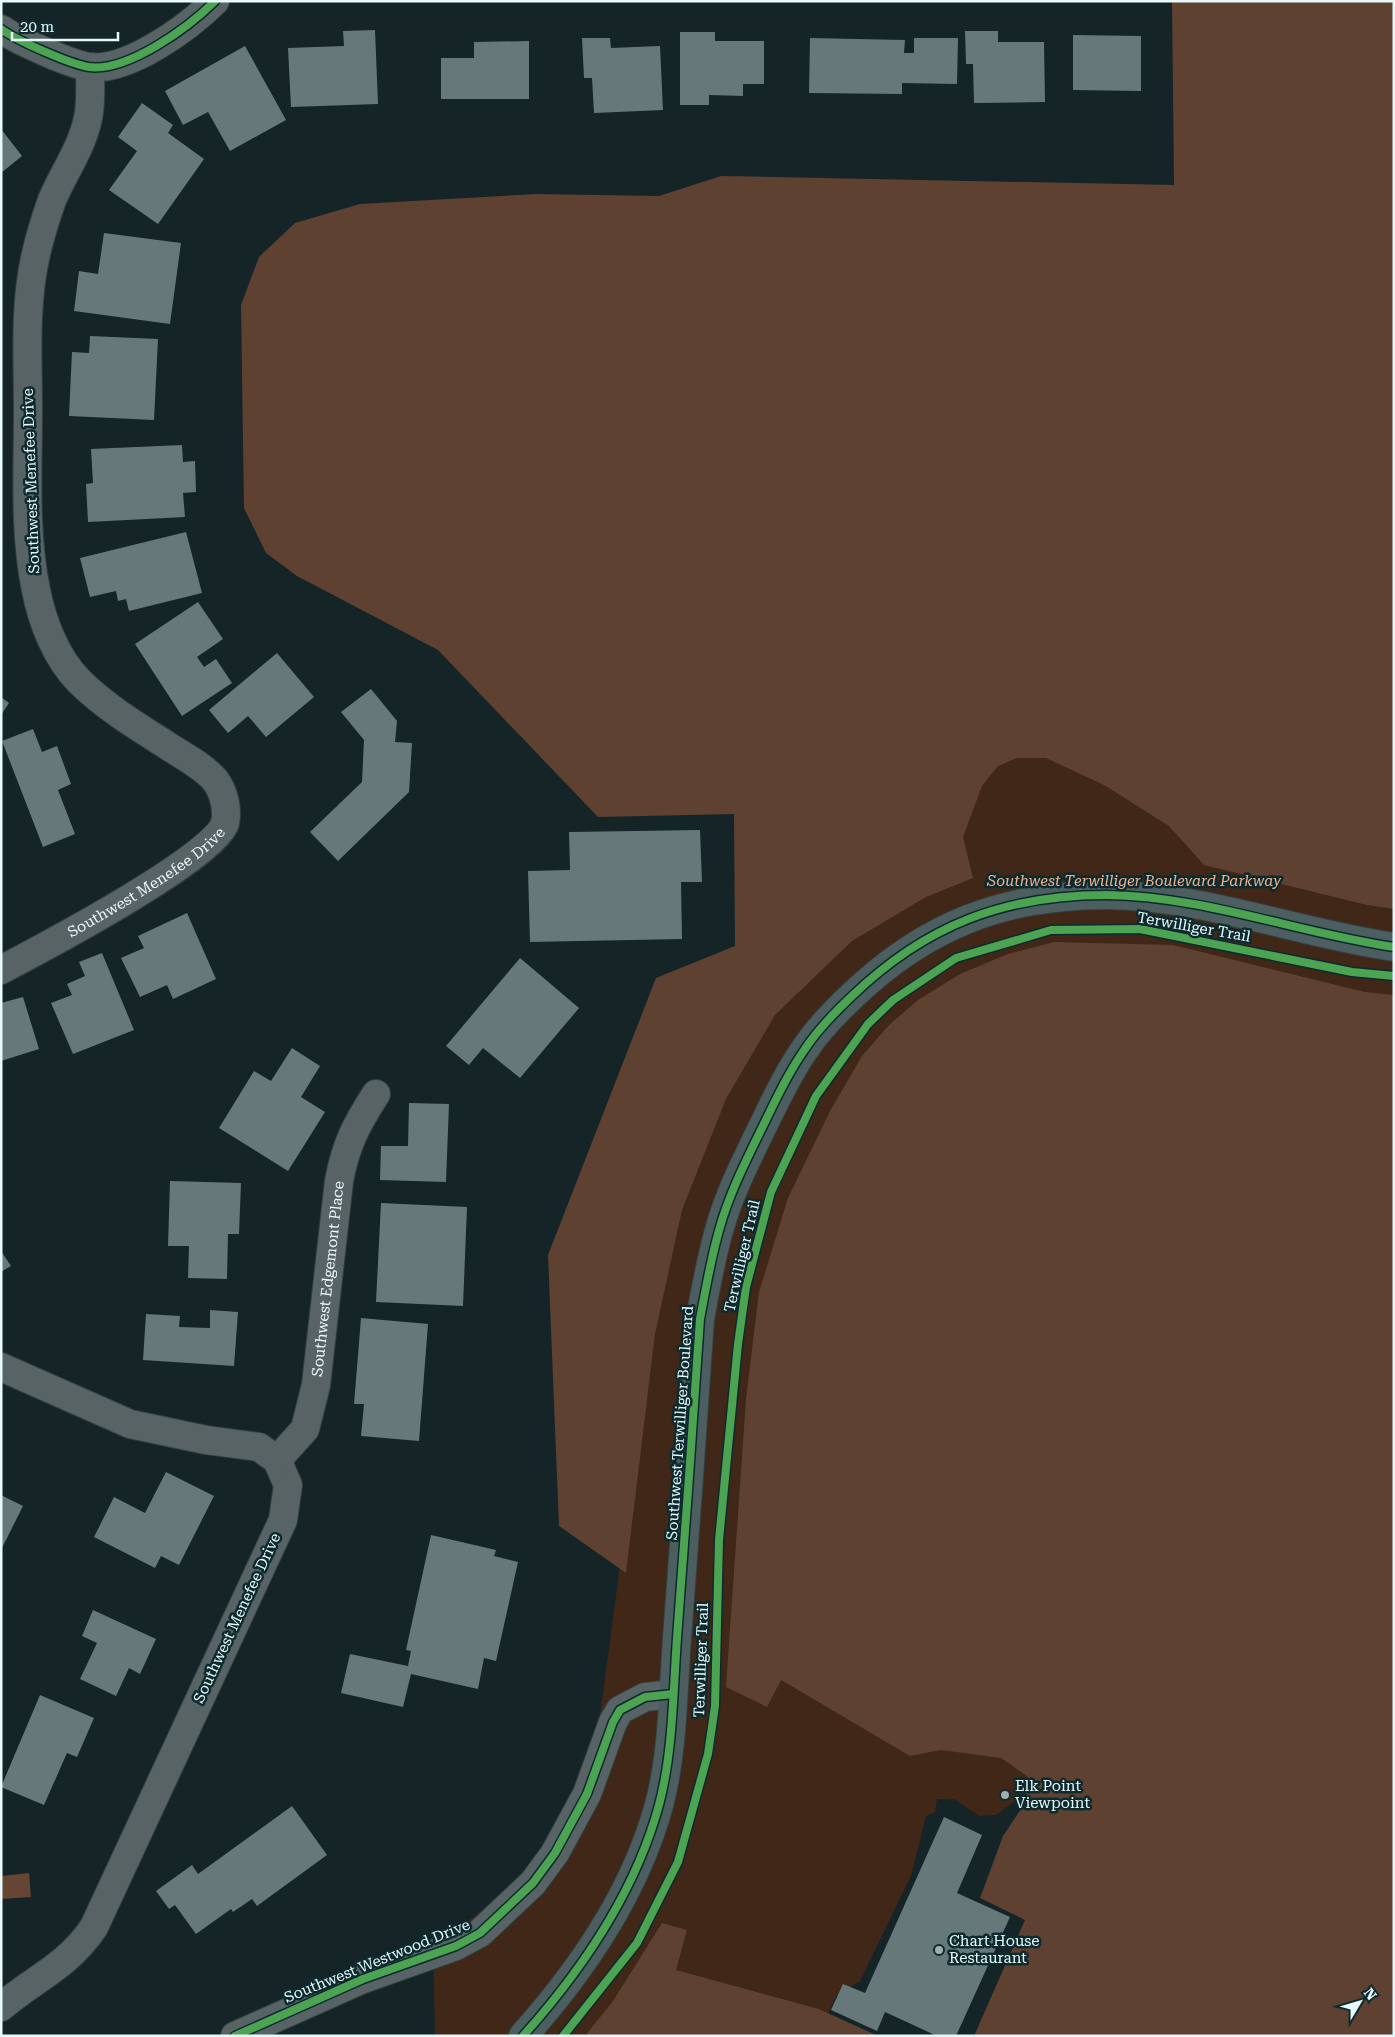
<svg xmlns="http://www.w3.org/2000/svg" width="1395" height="2037" viewBox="0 0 1395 2037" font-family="'Roboto Serif',serif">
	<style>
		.green { fill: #402717 }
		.forest { fill: #5e4130 }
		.water { fill: #654533 }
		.building { fill: #66787a }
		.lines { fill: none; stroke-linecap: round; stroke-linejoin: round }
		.minor-casing { stroke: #344042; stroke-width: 30 }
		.major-casing { stroke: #344042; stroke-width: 30 }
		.path { stroke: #586466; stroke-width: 3; stroke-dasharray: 2.5 2.5; stroke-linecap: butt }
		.minor { stroke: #576365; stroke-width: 28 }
		.major { stroke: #4c5e60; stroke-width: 28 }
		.cycleway-casing { stroke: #0d2b2f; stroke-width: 11 }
		.cycleway { stroke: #4ca352; stroke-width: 8 }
		.poi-dot { fill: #9eafb1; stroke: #0d2b2f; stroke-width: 2 }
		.labels { text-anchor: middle; stroke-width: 5; stroke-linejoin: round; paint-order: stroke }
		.street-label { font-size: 15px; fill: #e8f9fb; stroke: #0d2b2f }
		.park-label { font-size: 15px; font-style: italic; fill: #f2b28f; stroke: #0d2b2f }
		.poi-label { font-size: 15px; fill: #e8f9fb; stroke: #0d2b2f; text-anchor: start }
	</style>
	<rect width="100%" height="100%" fill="#152527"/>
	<!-- green -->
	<path class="green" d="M 1394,1 L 1394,1216 L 1012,1743 L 1034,1772 L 1024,1794 L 996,1815 L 979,1816 L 954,1799 L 937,1799 L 935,1812 L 926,1816 L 911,1876 L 860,1981 L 836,1996 L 826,2019 L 853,2036 L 435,2036 L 433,1941 L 472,1918 L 511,1887 L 547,1847 L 575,1806 L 598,1730 L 650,1343 L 670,1215 L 733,1058 Z"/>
	<!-- forest -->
	<path class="forest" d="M 1172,1 L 1394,1 L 1394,909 L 1367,905 L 1204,865 L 1169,826 L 1104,785 L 1046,758 L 1017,758 L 998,766 L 982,786 L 963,837 L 973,878 L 926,897 L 852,941 L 775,1015 L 726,1099 L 682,1210 L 655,1334 L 626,1573 L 559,1526 L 548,1255 L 656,978 L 735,946 L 734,814 L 598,817 L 438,650 L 297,576 L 266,553 L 244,508 L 241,305 L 259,257 L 295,223 L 360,204 L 536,194 L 659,196 L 721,176 L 1174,185 Z
		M 1054,942 L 1173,945 L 1365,992 L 1394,995 L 1394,2036 L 974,2036 L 1025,1920 L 980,1898 L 1003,1836 L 1025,1803 L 1027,1776 L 1001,1758 L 941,1750 L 910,1756 L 781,1680 L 767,1707 L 726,1687 L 746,1399 L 759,1292 L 788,1198 L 830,1111 L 862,1056 L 889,1025 L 918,1000 L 960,974 L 1008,954 Z
		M 662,1923 L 687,1930 L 676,1970 L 819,2009 L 878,2036 L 585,2036 L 613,2001 Z"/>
	<!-- water -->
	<path class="water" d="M 29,1873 L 31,1897 L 1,1899 L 1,1876 Z"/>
	<!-- building -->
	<path class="building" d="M 375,30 L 378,104 L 291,107 L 288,48 L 344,46 L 343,31 Z
		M 965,31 L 998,31 L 998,42 L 1044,42 L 1045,102 L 974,103 L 973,64 L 966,64 Z
		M 680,32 L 715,32 L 715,41 L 764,41 L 764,84 L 743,84 L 743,96 L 709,95 L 709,105 L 680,105 Z
		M 1073,35 L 1141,36 L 1141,91 L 1073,90 Z
		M 582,38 L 610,38 L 611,48 L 660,46 L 663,110 L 594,113 L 592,78 L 584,78 Z
		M 810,38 L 905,40 L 904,53 L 914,53 L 914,38 L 958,38 L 957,84 L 902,83 L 902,94 L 809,93 Z
		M 529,41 L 529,99 L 441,99 L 441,58 L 474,58 L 474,42 Z
		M 245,46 L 286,120 L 230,151 L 208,112 L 183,125 L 165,91 Z
		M 142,103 L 173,125 L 168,133 L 204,159 L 158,224 L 109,190 L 137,151 L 118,137 Z
		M 1,129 L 22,156 L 1,173 Z
		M 104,233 L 181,243 L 170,324 L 74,311 L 79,271 L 98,274 Z
		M 90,336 L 158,339 L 154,420 L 69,416 L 72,352 L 89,353 Z
		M 182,445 L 183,462 L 195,461 L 196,492 L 183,493 L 185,517 L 88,522 L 86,484 L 93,483 L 91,449 Z
		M 186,532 L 202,593 L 129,611 L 126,599 L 118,601 L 116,591 L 90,597 L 80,558 Z
		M 198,602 L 223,639 L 197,657 L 204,667 L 216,659 L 232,683 L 182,716 L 135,644 Z
		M 277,653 L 314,697 L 266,737 L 248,716 L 228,733 L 209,710 Z
		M 371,689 L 397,721 L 395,742 L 412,743 L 409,792 L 338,861 L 310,832 L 362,782 L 364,740 L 341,712 Z
		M 1,697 L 9,703 L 1,715 Z
		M 33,729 L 42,752 L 57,746 L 71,784 L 58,790 L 75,834 L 43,847 L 2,741 Z
		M 700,830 L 702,882 L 681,882 L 682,939 L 530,942 L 528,871 L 570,870 L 569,832 Z
		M 187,913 L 216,979 L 173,999 L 167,985 L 140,997 L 121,958 L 144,948 L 138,936 Z
		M 102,953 L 134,1030 L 73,1054 L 51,1003 L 72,995 L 67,984 L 85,976 L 79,962 Z
		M 520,958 L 579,1008 L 520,1078 L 483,1048 L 469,1065 L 446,1046 Z
		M 23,997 L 39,1049 L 1,1061 L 1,1003 Z
		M 292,1048 L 320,1066 L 301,1097 L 325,1112 L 288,1171 L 219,1128 L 254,1071 L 271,1081 Z
		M 409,1103 L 449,1104 L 446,1182 L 380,1180 L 381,1146 L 408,1146 Z
		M 170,1181 L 241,1183 L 239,1234 L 228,1234 L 227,1279 L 188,1278 L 189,1246 L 168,1246 Z
		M 381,1203 L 467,1207 L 463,1306 L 376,1302 Z
		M 1,1251 L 11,1266 L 1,1272 Z
		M 210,1310 L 238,1312 L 234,1366 L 143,1360 L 146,1314 L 180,1316 L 179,1327 L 210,1328 Z
		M 361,1318 L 428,1324 L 419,1441 L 361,1436 L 364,1404 L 354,1404 Z
		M 166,1472 L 214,1496 L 179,1565 L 161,1556 L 155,1568 L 94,1537 L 114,1497 L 145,1513 Z
		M 1,1495 L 23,1506 L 1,1550 Z
		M 431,1535 L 496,1550 L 494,1556 L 518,1562 L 496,1661 L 484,1658 L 478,1689 L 411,1674 L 403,1707 L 341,1693 L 350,1654 L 408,1666 L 411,1651 L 406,1650 Z
		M 93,1610 L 156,1639 L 140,1674 L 129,1668 L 116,1696 L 80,1679 L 97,1643 L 82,1636 Z
		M 40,1695 L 94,1718 L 77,1757 L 67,1753 L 44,1805 L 1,1787 Z
		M 292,1806 L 327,1855 L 257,1906 L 252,1899 L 233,1912 L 231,1909 L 196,1934 L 175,1905 L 169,1909 L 156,1891 L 192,1865 L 198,1874 Z
		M 944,1817 L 982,1835 L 957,1893 L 1010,1917 L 956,2036 L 937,2036 L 885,2012 L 877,2031 L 831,2010 L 843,1984 L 865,1993 Z"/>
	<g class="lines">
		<!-- minor casing -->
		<g class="minor-casing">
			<g id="minor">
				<path d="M 1,29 C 18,41 70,64 89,67 C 128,72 189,27 215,1"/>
				<path id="s1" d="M 1,970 C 39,950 216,857 225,823 C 228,809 224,792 215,780 C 202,765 181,755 165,744 C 135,725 104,706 79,681 C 56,658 42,621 36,590 C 24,533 28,469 28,411 C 28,358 24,305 36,254 C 40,236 46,217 52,200 C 64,172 85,143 89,112 C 91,97 90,82 90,67"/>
				<path d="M 1,1367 L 130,1424 L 206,1440 L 259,1447 L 277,1460 L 288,1485 L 283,1520 L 94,1927 C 67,1967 35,1978 1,2007"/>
				<path id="s2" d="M 277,1460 L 305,1429 L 316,1385 L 339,1181 C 346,1144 356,1125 376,1094"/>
				<path d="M 235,2036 L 363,1979 L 456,1946 L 480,1933 L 533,1883 L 555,1853 L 587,1794 L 613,1722 L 620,1710 L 645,1697 L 673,1694"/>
			</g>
		</g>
		<!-- major casing -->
		<g class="major-casing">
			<path id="major" d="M 523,2036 C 583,1969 635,1893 659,1805 C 673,1753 673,1692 677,1638 C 685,1532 693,1425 700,1319 C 706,1288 711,1257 720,1227 C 729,1195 744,1165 758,1136 C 773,1106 786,1076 805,1049 C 818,1029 835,1012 852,996 C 926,925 1004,895 1107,895 C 1204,896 1298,933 1394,947"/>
		</g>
		<!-- path -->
		<path class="path" d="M 821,1089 L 855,1041
			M 722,1510 L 738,1344 L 746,1287 L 771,1192 L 802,1125
			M 698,1791 L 708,1754 L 715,1706 L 719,1551
			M 657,1905 L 678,1862 L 682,1847"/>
		<!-- minor -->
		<use href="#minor" class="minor"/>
		<!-- major -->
		<use href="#major" class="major"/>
		<!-- cycleway casing -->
		<g class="cycleway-casing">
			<path id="cycleway" d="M 1,29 C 18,41 70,64 89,67 C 128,72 189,27 215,1
				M 235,2036 L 363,1979 L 456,1946 L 480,1933 L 533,1883 L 555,1853 L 587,1794 L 613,1722 L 620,1710 L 645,1697 L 673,1694
				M 523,2036 C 583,1969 635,1893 659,1805 C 673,1753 673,1692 677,1638 C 685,1532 693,1425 700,1319 C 706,1288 711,1257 720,1227 C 729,1195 744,1165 758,1136 C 773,1106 786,1076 805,1049 C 818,1029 835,1012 852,996 C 926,925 1004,895 1107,895 C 1204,896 1298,933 1394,947
				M 563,2036 L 637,1943 L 678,1862 L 708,1754 L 715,1706 L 719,1540 L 738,1344 L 746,1287 L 771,1192 L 816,1096 L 868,1024 L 893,1000 L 956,958 L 1051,930 L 1140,929 L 1352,972 L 1394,976"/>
		</g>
		<!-- cycleway -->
		<use href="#cycleway" class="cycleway"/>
	</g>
	<!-- markers -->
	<g class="poi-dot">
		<circle cx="1005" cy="1795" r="5"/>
		<circle cx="939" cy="1950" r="5"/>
	</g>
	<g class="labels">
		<!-- street labels -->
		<g class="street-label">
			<text transform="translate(31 481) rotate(-92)" y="5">Southwest Menefee Drive</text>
			<text dy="5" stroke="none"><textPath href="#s1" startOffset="170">Southwest Menefee Drive</textPath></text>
			<text transform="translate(1194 927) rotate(10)" y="5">Terwilliger Trail</text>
			<text transform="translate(742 1256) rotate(-77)" y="5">Terwilliger Trail</text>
			<text dy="5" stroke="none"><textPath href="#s2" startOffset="194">Southwest Edgemont Place</textPath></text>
			<text transform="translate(680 1423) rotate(-86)" y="5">Southwest Terwilliger Boulevard</text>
			<text transform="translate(237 1618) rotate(-65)" y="5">Southwest Menefee Drive</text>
			<text transform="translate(701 1660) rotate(-88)" y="5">Terwilliger Trail</text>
			<text transform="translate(377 1961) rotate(-22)" y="5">Southwest Westwood Drive</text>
		</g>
		<!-- park labels -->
		<g class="park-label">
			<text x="1134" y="886">Southwest Terwilliger Boulevard Parkway</text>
		</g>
		<!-- poi labels -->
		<g class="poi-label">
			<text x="1015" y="1791">Elk Point<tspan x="1015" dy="17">Viewpoint</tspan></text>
			<text x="949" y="1946">Chart House<tspan x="949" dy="17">Restaurant</tspan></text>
		</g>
	</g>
	<!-- border -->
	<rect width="1395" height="2037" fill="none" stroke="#e8f9fb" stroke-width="5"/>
	<!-- north arrow -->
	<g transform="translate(1360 2002) rotate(52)" stroke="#0d2b2f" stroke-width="4" paint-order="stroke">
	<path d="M0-4L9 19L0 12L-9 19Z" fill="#e8f9fb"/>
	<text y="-8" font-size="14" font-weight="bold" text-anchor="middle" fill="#e8f9fb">N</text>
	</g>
	<!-- scale -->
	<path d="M12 32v8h106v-8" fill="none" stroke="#e8f9fb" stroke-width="2.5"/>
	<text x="20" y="32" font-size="15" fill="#e8f9fb" stroke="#0d2b2f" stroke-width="4" paint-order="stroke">20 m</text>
</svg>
